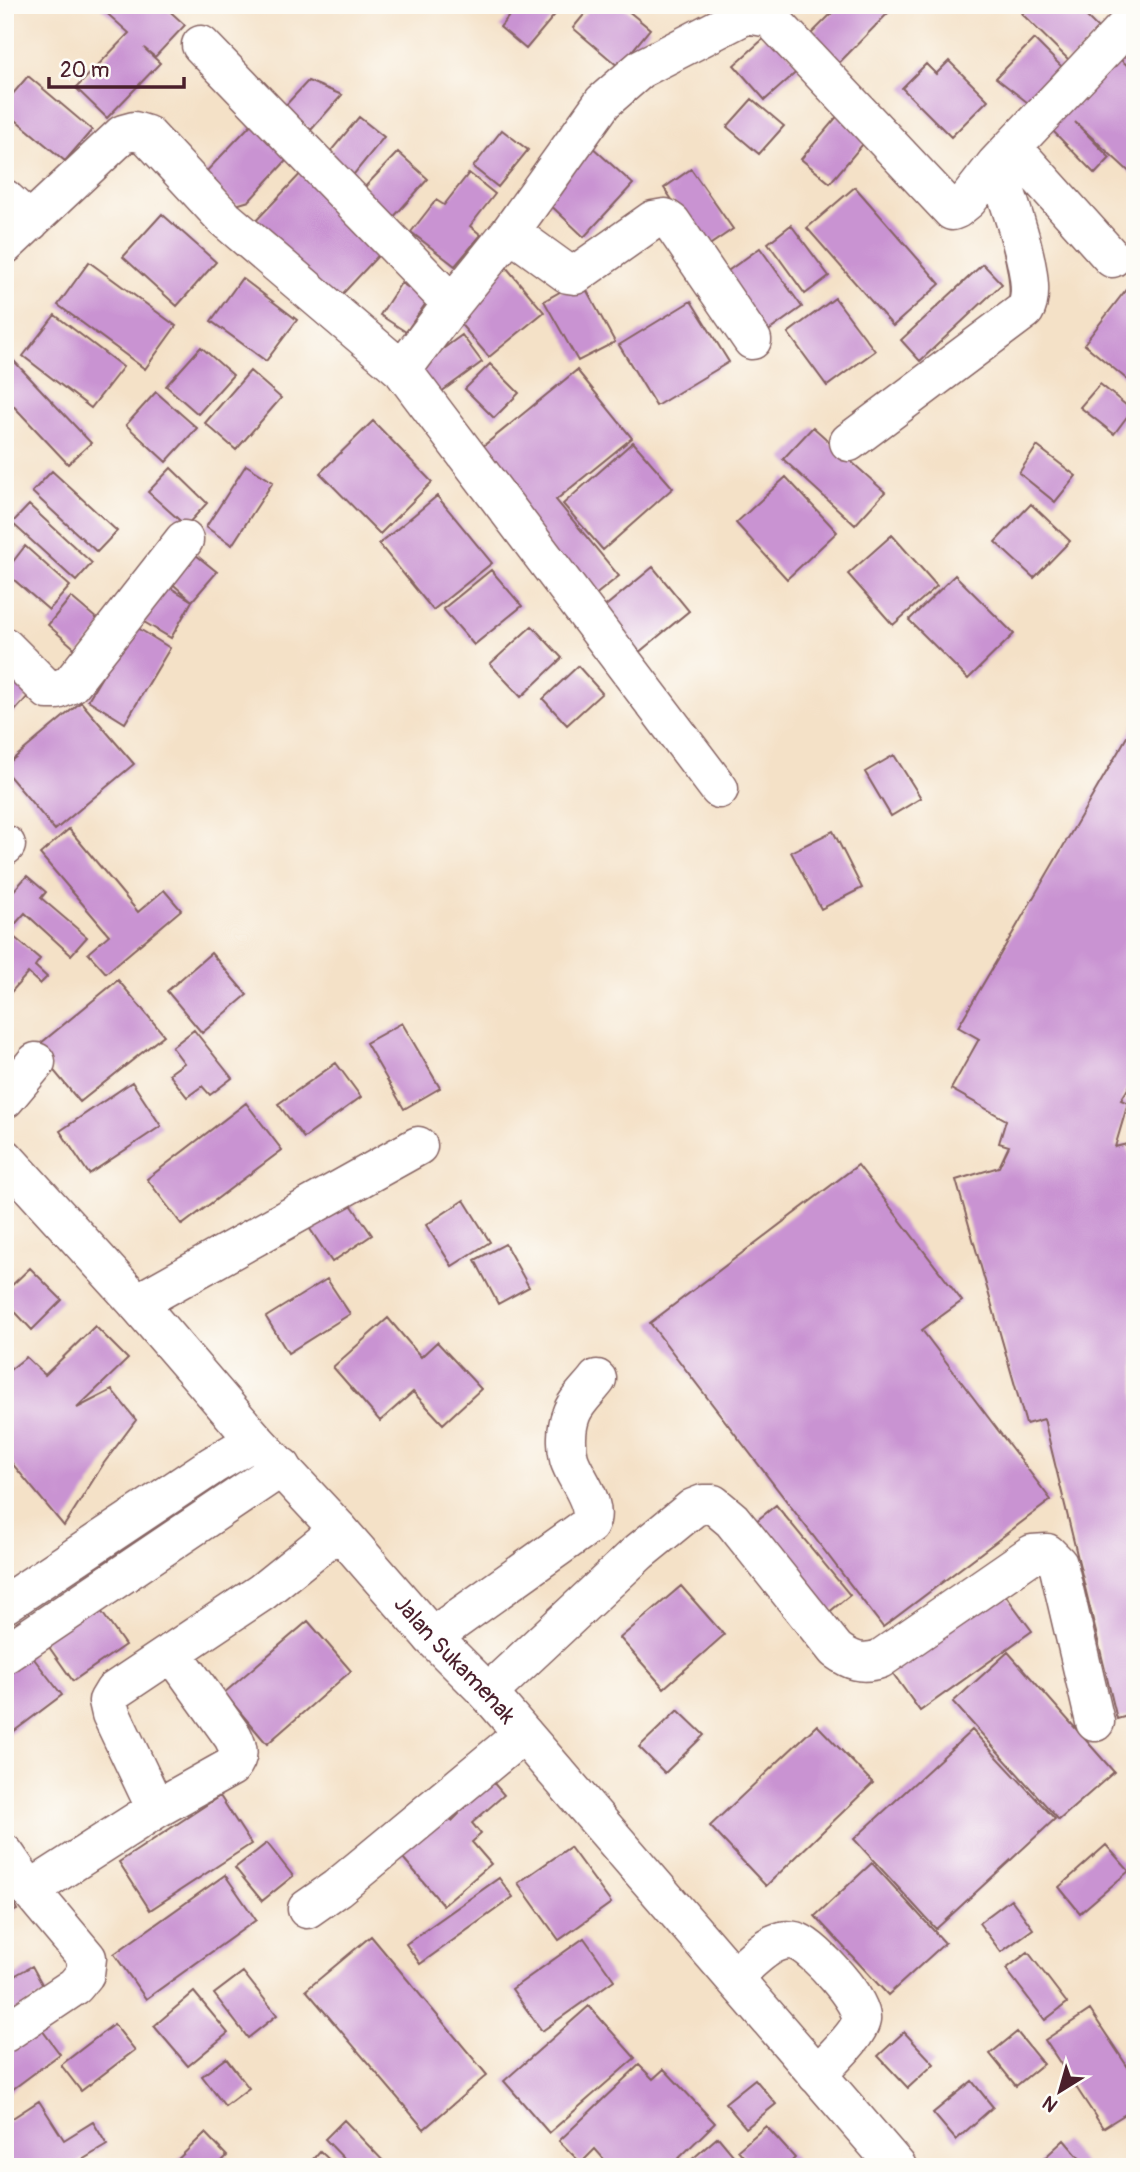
<svg xmlns="http://www.w3.org/2000/svg" width="1140" height="2172" viewBox="0 0 1140 2172" font-family="Pangolin,sans-serif">
	<style>
		.building { fill: #c993d2 }
		.lines { fill: none; stroke-linecap: round; stroke-linejoin: round }
		.minor-casing { stroke: #866362; stroke-width: 41 }
		.major-casing { stroke: #866362; stroke-width: 41 }
		.minor { stroke: #fff; stroke-width: 38 }
		.major { stroke: #fff; stroke-width: 38 }
		.labels { text-anchor: middle; stroke-width: 5; stroke-linejoin: round; paint-order: stroke }
		.street-label { font-size: 23px; fill: #4a1f2b; stroke: #fdfcf7 }
	</style>
	<rect width="100%" height="100%" fill="#fdfcf7"/>
	<filter id="ink" filterUnits="userSpaceOnUse"><feTurbulence type="fractalNoise" baseFrequency=".0143" numOctaves="2"/><feDisplacementMap in="SourceGraphic" scale="14" xChannelSelector="R" yChannelSelector="G"/><feConvolveMatrix kernelMatrix="1 2 1 2 8 2 1 2 1" color-interpolation-filters="sRGB"/></filter>
	<filter id="wash" filterUnits="userSpaceOnUse"><feTurbulence type="fractalNoise" baseFrequency=".00686" numOctaves="4" result="noise"/><feDisplacementMap in="SourceGraphic" scale="28" xChannelSelector="R" yChannelSelector="G"/><feGaussianBlur stdDeviation="1.57" result="paint"/><feColorMatrix in="noise" values="0 0 0 0 0 0 0 0 0 0 0 0 0 0 0 0 0 1.4 0 .05"/><feComposite in="paint" operator="in"/></filter>
	<g filter="url(#wash)">
		<rect width="100%" height="100%" fill="#f4e1c7"/>
		<g id="blocks">
			<!-- building -->
			<path class="building" d="M 104,5 L 163,5 L 185,25 L 155,57 L 144,48 L 160,63 L 107,118 L 76,88 L 129,33 L 101,8 Z
				M 518,5 L 563,5 L 526,49 L 500,27 Z
				M 592,5 L 621,5 L 650,29 L 619,67 L 573,28 Z
				M 840,5 L 884,5 L 890,11 L 835,67 L 806,39 Z
				M 1030,5 L 1075,5 L 1100,30 L 1070,61 L 1022,14 Z
				M 770,33 L 801,68 L 765,100 L 734,65 Z
				M 1034,39 L 1065,70 L 1032,106 L 996,78 Z
				M 1114,54 L 1135,72 L 1135,177 L 1075,122 L 1110,158 L 1095,174 L 1048,126 Z
				M 949,61 L 988,100 L 951,137 L 902,88 L 926,64 L 936,74 Z
				M 28,76 L 92,130 L 65,161 L 5,111 L 5,103 Z
				M 308,81 L 342,95 L 311,130 L 284,107 Z
				M 752,99 L 784,126 L 759,154 L 727,127 Z
				M 845,107 L 874,131 L 830,183 L 801,159 Z
				M 259,116 L 295,151 L 249,201 L 236,205 L 203,175 Z
				M 359,117 L 384,137 L 350,179 L 325,158 Z
				M 502,130 L 528,150 L 498,187 L 473,167 Z
				M 590,145 L 633,184 L 584,237 L 542,197 Z
				M 398,152 L 428,179 L 391,220 L 361,191 Z
				M 307,167 L 389,244 L 334,303 L 251,226 Z
				M 691,169 L 733,229 L 705,248 L 664,188 Z
				M 469,173 L 495,194 L 470,226 L 481,235 L 455,266 L 411,232 L 436,200 L 444,205 Z
				M 855,187 L 940,284 L 893,326 L 807,228 Z
				M 162,214 L 216,262 L 177,306 L 123,257 Z
				M 791,225 L 829,276 L 805,294 L 768,243 Z
				M 760,248 L 802,307 L 760,337 L 718,278 Z
				M 89,262 L 176,326 L 145,369 L 58,305 Z
				M 983,264 L 1002,284 L 920,361 L 901,340 Z
				M 506,267 L 544,312 L 489,357 L 451,313 Z
				M 242,278 L 297,320 L 266,361 L 211,321 Z
				M 1135,278 L 1135,386 L 1084,344 Z
				M 581,280 L 615,342 L 578,361 L 544,301 Z
				M 401,283 L 428,300 L 406,332 L 380,315 Z
				M 835,298 L 875,351 L 827,386 L 788,333 Z
				M 691,301 L 729,362 L 656,406 L 619,345 Z
				M 55,315 L 123,367 L 91,408 L 23,356 Z
				M 462,335 L 482,362 L 434,397 L 414,370 Z
				M 201,347 L 233,375 L 198,414 L 166,386 Z
				M 13,360 L 91,443 L 68,464 L 5,397 L 5,368 Z
				M 490,364 L 519,393 L 494,418 L 465,389 Z
				M 577,370 L 632,438 L 556,500 L 619,576 L 589,600 L 471,456 Z
				M 250,371 L 281,398 L 236,450 L 205,423 Z
				M 1100,384 L 1132,410 L 1114,434 L 1080,407 Z
				M 156,392 L 197,428 L 166,462 L 126,425 Z
				M 373,421 L 432,482 L 380,534 L 320,473 Z
				M 813,427 L 885,492 L 855,525 L 783,459 Z
				M 633,442 L 673,488 L 603,550 L 563,504 Z
				M 1037,446 L 1076,476 L 1055,502 L 1019,473 Z
				M 246,465 L 273,482 L 232,545 L 206,527 Z
				M 171,468 L 207,503 L 186,526 L 148,492 Z
				M 52,471 L 117,531 L 97,552 L 32,492 Z
				M 786,477 L 837,532 L 787,579 L 736,523 Z
				M 437,496 L 492,563 L 433,610 L 379,544 Z
				M 1031,504 L 1070,541 L 1034,578 L 995,542 Z
				M 29,505 L 92,563 L 76,581 L 12,523 Z
				M 892,535 L 937,586 L 893,625 L 848,574 Z
				M 25,546 L 70,586 L 49,610 L 5,572 Z
				M 191,551 L 217,572 L 192,601 L 167,579 Z
				M 653,567 L 689,611 L 638,653 L 602,609 Z
				M 491,570 L 522,606 L 474,645 L 443,609 Z
				M 955,575 L 1014,634 L 968,679 L 909,620 Z
				M 166,585 L 192,601 L 171,638 L 144,622 Z
				M 71,597 L 104,625 L 80,653 L 48,625 Z
				M 133,625 L 170,648 L 125,723 L 88,700 Z
				M 532,626 L 562,658 L 521,697 L 490,664 Z
				M 578,666 L 602,693 L 567,725 L 543,699 Z
				M 7,675 L 30,694 L 5,722 L 5,678 Z
				M 81,702 L 134,764 L 55,830 L 5,771 L 5,766 Z
				M 1135,723 L 1135,1077 L 1121,1100 L 1128,1103 L 1115,1147 L 1127,1144 L 1135,1176 L 1135,1714 L 1117,1719 L 1044,1419 L 1026,1424 L 956,1180 L 999,1167 L 1009,1146 L 999,1143 L 1006,1120 L 951,1089 L 979,1039 L 958,1027 Z
				M 894,755 L 921,798 L 891,816 L 865,772 Z
				M 69,829 L 138,912 L 164,890 L 181,910 L 106,973 L 88,953 L 109,935 L 40,854 Z
				M 833,831 L 862,888 L 821,909 L 791,852 Z
				M 27,876 L 46,892 L 41,898 L 87,937 L 71,955 L 25,913 L 8,932 L 40,959 L 35,966 L 47,977 L 40,984 L 28,973 L 5,999 L 7,946 L 5,900 Z
				M 211,953 L 247,995 L 202,1033 L 167,991 Z
				M 118,980 L 164,1035 L 80,1102 L 35,1048 Z
				M 402,1023 L 440,1088 L 404,1109 L 366,1043 Z
				M 194,1030 L 232,1078 L 210,1095 L 202,1086 L 187,1097 L 169,1074 L 184,1063 L 172,1047 Z
				M 336,1063 L 361,1097 L 304,1138 L 278,1104 Z
				M 132,1082 L 161,1126 L 89,1174 L 60,1131 Z
				M 246,1103 L 282,1150 L 182,1225 L 147,1179 Z
				M 858,1165 L 962,1301 L 922,1330 L 1051,1500 L 883,1627 L 650,1323 Z
				M 343,1193 L 372,1235 L 332,1262 L 304,1220 Z
				M 464,1200 L 490,1242 L 452,1266 L 426,1225 Z
				M 505,1244 L 529,1287 L 498,1304 L 475,1260 Z
				M 30,1268 L 62,1300 L 32,1330 L 5,1301 L 5,1292 Z
				M 327,1279 L 350,1314 L 288,1353 L 266,1317 Z
				M 388,1318 L 421,1357 L 437,1342 L 481,1389 L 443,1424 L 413,1392 L 380,1421 L 333,1367 Z
				M 95,1326 L 128,1359 L 77,1408 L 112,1390 L 136,1420 L 104,1463 L 64,1526 L 5,1455 L 5,1374 L 26,1357 L 45,1375 Z
				M 776,1505 L 850,1595 L 817,1622 L 744,1531 Z
				M 995,1581 L 1032,1631 L 920,1711 L 884,1661 Z
				M 681,1586 L 724,1635 L 664,1688 L 620,1638 Z
				M 94,1601 L 125,1645 L 73,1681 L 42,1637 Z
				M 308,1621 L 351,1671 L 267,1744 L 224,1693 Z
				M 24,1646 L 62,1695 L 5,1738 L 5,1660 Z
				M 1008,1652 L 1114,1772 L 1059,1820 L 953,1702 Z
				M 678,1710 L 704,1735 L 665,1773 L 639,1747 Z
				M 817,1725 L 873,1783 L 766,1886 L 710,1826 Z
				M 972,1730 L 1055,1819 L 936,1929 L 854,1839 Z
				M 486,1774 L 504,1795 L 472,1823 L 481,1834 L 472,1842 L 491,1864 L 443,1905 L 398,1852 L 445,1811 L 452,1821 L 459,1814 L 451,1805 Z
				M 220,1796 L 251,1844 L 150,1910 L 119,1862 Z
				M 267,1843 L 293,1876 L 262,1901 L 235,1868 Z
				M 1106,1845 L 1129,1871 L 1080,1913 L 1059,1887 Z
				M 570,1847 L 611,1903 L 559,1940 L 518,1883 Z
				M 872,1863 L 945,1943 L 888,1995 L 815,1916 Z
				M 225,1875 L 256,1920 L 146,1999 L 114,1954 Z
				M 499,1878 L 513,1897 L 420,1964 L 406,1944 Z
				M 5,1886 L 17,1910 L 5,1915 Z
				M 1011,1899 L 1033,1929 L 1001,1952 L 979,1923 Z
				M 371,1936 L 487,2075 L 424,2129 L 306,1990 Z
				M 584,1938 L 614,1980 L 542,2031 L 512,1989 Z
				M 1028,1952 L 1067,2003 L 1045,2020 L 1006,1969 Z
				M 32,1966 L 47,1993 L 5,2017 L 5,1981 Z
				M 243,1972 L 277,2015 L 248,2038 L 214,1994 Z
				M 194,1992 L 228,2033 L 188,2066 L 154,2026 Z
				M 589,2006 L 635,2058 L 549,2133 L 504,2081 Z
				M 1090,2010 L 1135,2078 L 1135,2108 L 1103,2128 L 1045,2040 Z
				M 36,2022 L 60,2054 L 5,2095 L 5,2045 Z
				M 114,2024 L 135,2050 L 81,2091 L 61,2065 Z
				M 904,2032 L 934,2064 L 908,2088 L 878,2056 Z
				M 1017,2032 L 1043,2064 L 1016,2086 L 990,2054 Z
				M 226,2058 L 249,2088 L 225,2106 L 202,2076 Z
				M 639,2065 L 653,2079 L 664,2069 L 715,2123 L 670,2167 L 611,2167 L 595,2149 L 581,2163 L 559,2141 Z
				M 755,2079 L 776,2104 L 746,2128 L 725,2103 Z
				M 972,2081 L 993,2107 L 956,2140 L 933,2113 Z
				M 39,2101 L 64,2140 L 93,2122 L 107,2145 L 70,2167 L 8,2167 L 5,2162 L 5,2123 Z
				M 344,2120 L 389,2167 L 352,2167 L 325,2139 Z
				M 766,2126 L 795,2158 L 786,2167 L 752,2167 L 738,2150 Z
				M 205,2133 L 227,2156 L 216,2167 L 170,2167 Z
				M 718,2137 L 743,2167 L 683,2167 Z
				M 1064,2140 L 1087,2167 L 1044,2167 L 1040,2162 Z
				M 320,2151 L 337,2167 L 306,2167 Z"/>
		</g>
	</g>
	<g filter="url(#ink)">
		<use href="#blocks" fill-opacity="0" stroke="#866362" stroke-width="2"/>
		<g class="lines">
			<!-- minor casing -->
			<g class="minor-casing">
				<path id="minor" d="M 201,45 L 452,304
					M 1013,148 L 1112,258
					M 5,199 L 30,222
					M 510,232 L 568,274 L 575,275 L 653,220 L 665,218 L 672,223 L 752,340
					M 5,245 L 123,134 L 134,131 L 147,135 L 225,219 L 402,370 L 452,304 L 510,232 L 603,102 L 642,68 L 747,14 L 770,18 L 952,211 L 957,209 L 968,200 L 996,164 L 1135,17
					M 402,370 L 719,789
					M 849,442 L 1025,310 C 1041,285 1006,193 996,164
					M 5,647 L 48,690 L 57,690 L 71,684 L 184,540
					M 5,846 L 6,845
					M 5,1099 L 36,1062
					M 137,1303 L 418,1146
					M 5,1604 L 213,1465 L 255,1440
					M 432,1637 L 589,1525 C 600,1505 575,1479 569,1459 C 566,1446 566,1428 571,1415 C 575,1402 589,1390 597,1379
					M 5,1654 L 282,1467
					M 488,1693 L 639,1552 L 693,1508 L 703,1504 L 713,1504 L 732,1520 L 836,1650 C 851,1661 862,1665 880,1659 L 1032,1554 L 1047,1553 L 1058,1564 L 1095,1722
					M 156,1809 L 231,1767 C 240,1756 239,1749 233,1737 L 172,1652
					M 5,1854 L 30,1890 L 87,1958 L 85,1974 L 75,1986 L 5,2033
					M 30,1890 L 156,1809 L 111,1714 L 108,1701 L 114,1691 L 262,1592 L 339,1530
					M 307,1909 L 337,1888 L 523,1734
					M 734,1976 C 748,1965 764,1945 782,1941 C 786,1940 794,1940 798,1942 C 815,1949 864,2002 861,2020 C 858,2036 828,2062 817,2075"/>
			</g>
			<!-- major casing -->
			<g class="major-casing">
				<g id="major">
					<path id="s1" d="M 5,1158 L 137,1303 L 255,1440 L 339,1530 L 432,1637 L 488,1693 L 897,2167"/>
				</g>
			</g>
			<!-- minor -->
			<use href="#minor" class="minor"/>
			<!-- major -->
			<use href="#major" class="major"/>
		</g>
	</g>
	<g class="labels">
		<!-- street labels -->
		<g class="street-label">
			<text dy="8" stroke="none"><textPath href="#s1" startOffset="674">Jalan Sukamenak</textPath></text>
		</g>
	</g>
	<!-- margin -->
	<rect width="1140" height="2172" fill="none" stroke="#fdfcf7" stroke-width="28"/>
	<!-- north arrow -->
	<g transform="translate(1060 2091) rotate(217)" stroke="#fdfcf7" stroke-width="5" paint-order="stroke">
	<path d="M0-5L12 26L0 18L-12 26Z" fill="#4a1f2b"/>
	<text y="-10" font-size="19" font-weight="bold" text-anchor="middle" fill="#4a1f2b">N</text>
	</g>
	<!-- scale -->
	<path d="M49 77v10h135v-10" fill="none" stroke="#4a1f2b" stroke-width="3.5"/>
	<text x="60" y="77" font-size="21" fill="#4a1f2b" stroke="#fdfcf7" stroke-width="5" paint-order="stroke">20 m</text>
</svg>
